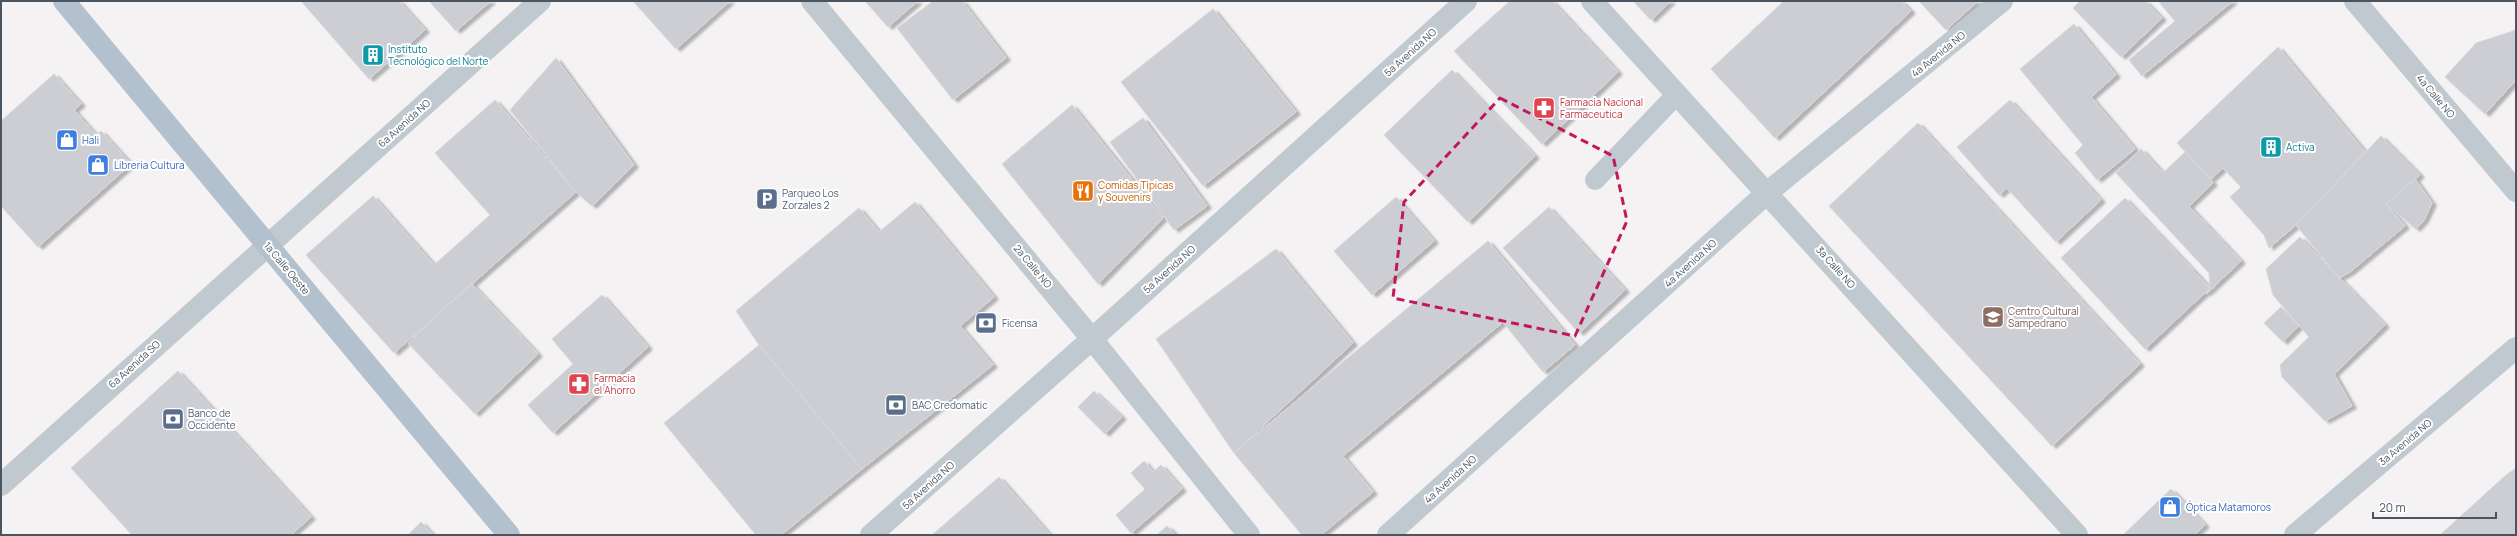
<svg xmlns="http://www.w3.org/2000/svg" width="2517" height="536" viewBox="0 0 2517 536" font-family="Manrope,sans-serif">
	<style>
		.building { fill: #ccced4; stroke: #d6d8dd; filter: url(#shadow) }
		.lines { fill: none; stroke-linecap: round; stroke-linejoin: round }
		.service { stroke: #c1c9d0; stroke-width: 20 }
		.minor { stroke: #c1c9d0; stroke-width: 22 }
		.tertiary { stroke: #c1c9d0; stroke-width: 22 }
		.primary { stroke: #b3c1cf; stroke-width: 22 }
		.marked { fill: none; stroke: #c2185b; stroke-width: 3; stroke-dasharray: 8 5; stroke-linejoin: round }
		.labels { text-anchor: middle; stroke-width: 4; stroke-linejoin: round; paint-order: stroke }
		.culture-label { font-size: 10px; fill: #0d838f; stroke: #fff; text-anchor: start }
		.street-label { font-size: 10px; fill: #4a555f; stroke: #fff }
		.health-label { font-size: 10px; fill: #be3a42; stroke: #fff; text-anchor: start }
		.shop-label { font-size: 10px; fill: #366cbe; stroke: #fff; text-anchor: start }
		.food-label { font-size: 10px; fill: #c56008; stroke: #fff; text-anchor: start }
		.service-label { font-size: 10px; fill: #4e5e75; stroke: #fff; text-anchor: start }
		.education-label { font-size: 10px; fill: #785e54; stroke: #fff; text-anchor: start }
	</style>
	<defs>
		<filter id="shadow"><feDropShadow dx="4.5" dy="2.5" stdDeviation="1" flood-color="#0004"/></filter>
	</defs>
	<rect width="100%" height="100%" fill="#f4f2f2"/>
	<!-- building -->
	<path class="building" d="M 301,1 L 399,1 L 425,30 L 369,79 Z
		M 429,1 L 491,1 L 456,31 Z
		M 633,1 L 730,1 L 676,49 Z
		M 865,1 L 918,1 L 888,27 Z
		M 933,1 L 962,1 L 1006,58 L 953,100 L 897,28 Z
		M 1510,1 L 1552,1 L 1618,72 L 1542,144 L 1454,51 Z
		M 1633,1 L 1671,1 L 1651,20 Z
		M 1784,1 L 1901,1 L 1911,11 L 1775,138 L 1711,69 Z
		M 1919,1 L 1978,1 L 1946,30 Z
		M 2080,1 L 2145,1 L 2162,18 L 2121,57 L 2073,8 Z
		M 2158,1 L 2233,1 L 2142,76 L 2129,60 L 2175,21 Z
		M 1213,9 L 1296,112 L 1203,186 L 1121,82 Z
		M 2074,24 L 2116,75 L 2091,97 L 2135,149 L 2097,180 L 2075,153 L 2083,145 L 2020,69 Z
		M 2516,30 L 2516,80 L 2485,114 L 2445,77 L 2476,43 Z
		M 2278,47 L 2365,152 L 2296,225 L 2269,248 L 2264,235 L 2230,197 L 2241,187 L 2223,168 L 2211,179 L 2177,143 Z
		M 556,58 L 634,165 L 592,206 L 576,192 L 510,110 Z
		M 1452,70 L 1535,156 L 1468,222 L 1384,135 Z
		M 54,74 L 81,104 L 74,110 L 96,135 L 101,131 L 131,164 L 38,247 L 1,206 L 1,121 Z
		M 495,100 L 576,192 L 394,353 L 306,255 L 373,196 L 434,265 L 490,215 L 435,153 Z
		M 2010,100 L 2101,200 L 2056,242 L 2007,188 L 1999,195 L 1957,147 Z
		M 1072,105 L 1163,218 L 1098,284 L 1002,164 Z
		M 1143,118 L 1207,206 L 1174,230 L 1110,142 Z
		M 1918,123 L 2140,364 L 2052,446 L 1829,206 Z
		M 2381,136 L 2420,175 L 2386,204 L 2405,226 L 2350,272 L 2339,278 L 2296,225 Z
		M 2141,149 L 2163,173 L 2185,152 L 2213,183 L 2189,206 L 2241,261 L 2206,294 L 2210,288 L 2209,273 L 2116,173 Z
		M 2415,179 L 2432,203 L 2424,220 L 2416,229 L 2386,204 Z
		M 1396,197 L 1434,241 L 1372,295 L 1334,251 Z
		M 2125,198 L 2210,288 L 2145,349 L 2061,258 Z
		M 915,202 L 994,297 L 960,326 L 993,365 L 862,469 L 759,345 L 736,311 L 859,208 L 879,232 Z
		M 1549,207 L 1625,290 L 1579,333 L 1503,248 Z
		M 2300,237 L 2385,325 L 2334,374 L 2352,406 L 2325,421 L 2282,377 L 2280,365 L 2309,337 L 2273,295 L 2266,269 Z
		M 1488,241 L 1575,345 L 1543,372 L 1503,322 L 1343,456 L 1373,492 L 1321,535 L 1302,535 L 1234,453 Z
		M 1276,249 L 1353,343 L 1234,453 L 1156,339 Z
		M 471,283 L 538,354 L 475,414 L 408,343 Z
		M 602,295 L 648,347 L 553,433 L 528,405 L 573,364 L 552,339 Z
		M 2281,307 L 2299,326 L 2283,342 L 2264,323 Z
		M 759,345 L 862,469 L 781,535 L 756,535 L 664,423 Z
		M 178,371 L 311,517 L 291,535 L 132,535 L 71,468 Z
		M 1094,391 L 1122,417 L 1105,434 L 1078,407 Z
		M 1144,461 L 1153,472 L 1161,465 L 1182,489 L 1131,533 L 1116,515 L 1145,489 L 1131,473 Z
		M 2516,468 L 2516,535 L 2440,535 L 2506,475 Z
		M 999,477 L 1050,535 L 932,535 Z
		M 2171,489 L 2205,525 L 2194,535 L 2123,535 Z
		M 421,522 L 433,535 L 408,535 Z
		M 1167,526 L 1176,535 L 1157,535 Z"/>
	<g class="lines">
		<!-- service -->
		<path class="service" d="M 1595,180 L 1677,94"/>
		<!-- minor -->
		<path class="minor" d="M 812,1 L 1092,339 L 1249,535
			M 1592,1 L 2077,535
			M 2355,1 L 2516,191
			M 871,535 L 1092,339 L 1466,1
			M 1388,535 L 1768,192 L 2002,1"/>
		<!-- tertiary -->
		<path class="tertiary" d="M 1,485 L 540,1
			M 2295,535 L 2516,348"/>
		<!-- primary -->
		<path class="primary" d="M 64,1 L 509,535"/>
	</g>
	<!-- marked area -->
	<path class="marked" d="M 1500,98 L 1613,156 L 1627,221 L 1575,336 L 1393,298 L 1404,202 Z"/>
	<!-- icons -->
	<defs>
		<g id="building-square" transform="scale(1.15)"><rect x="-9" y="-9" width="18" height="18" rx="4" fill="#0f9aa8" stroke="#fff"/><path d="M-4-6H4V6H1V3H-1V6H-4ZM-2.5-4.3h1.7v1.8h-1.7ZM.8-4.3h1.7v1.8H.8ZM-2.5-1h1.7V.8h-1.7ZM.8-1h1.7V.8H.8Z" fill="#fff"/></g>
		<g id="pharmacy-square" transform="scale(1.15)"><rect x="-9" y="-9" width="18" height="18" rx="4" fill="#e0444e" stroke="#fff"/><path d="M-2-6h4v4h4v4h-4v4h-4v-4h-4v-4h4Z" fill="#fff"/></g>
		<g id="shop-square" transform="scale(1.15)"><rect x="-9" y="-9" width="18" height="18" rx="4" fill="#3f7fe0" stroke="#fff"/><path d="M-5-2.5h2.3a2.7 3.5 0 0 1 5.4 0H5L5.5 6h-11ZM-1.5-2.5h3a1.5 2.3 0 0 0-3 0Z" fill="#fff"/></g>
		<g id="restaurant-square" transform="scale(1.15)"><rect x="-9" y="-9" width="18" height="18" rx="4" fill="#e8710a" stroke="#fff"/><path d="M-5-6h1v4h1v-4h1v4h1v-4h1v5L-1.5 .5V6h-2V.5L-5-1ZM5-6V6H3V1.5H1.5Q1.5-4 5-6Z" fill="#fff"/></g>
		<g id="parking-square" transform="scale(1.15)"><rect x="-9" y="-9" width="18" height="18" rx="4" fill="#5c6f8a" stroke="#fff"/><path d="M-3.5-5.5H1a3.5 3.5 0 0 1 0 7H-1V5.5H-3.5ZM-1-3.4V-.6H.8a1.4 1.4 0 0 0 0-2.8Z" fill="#fff"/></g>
		<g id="school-square" transform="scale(1.15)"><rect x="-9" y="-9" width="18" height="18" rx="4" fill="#8d6e63" stroke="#fff"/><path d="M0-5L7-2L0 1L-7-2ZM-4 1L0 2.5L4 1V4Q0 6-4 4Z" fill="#fff"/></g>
		<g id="bank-square" transform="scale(1.15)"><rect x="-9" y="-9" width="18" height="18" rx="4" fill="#5c6f8a" stroke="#fff"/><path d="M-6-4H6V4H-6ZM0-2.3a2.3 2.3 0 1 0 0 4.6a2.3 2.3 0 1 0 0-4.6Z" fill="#fff"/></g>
	</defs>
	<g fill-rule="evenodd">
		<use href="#building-square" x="373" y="55"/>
		<use href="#pharmacy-square" x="1544" y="108"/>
		<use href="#shop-square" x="67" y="140"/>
		<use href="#building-square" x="2271" y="147"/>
		<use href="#shop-square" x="98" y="165"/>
		<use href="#restaurant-square" x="1083" y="191"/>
		<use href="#parking-square" x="767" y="199"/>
		<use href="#school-square" x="1993" y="317"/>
		<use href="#bank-square" x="986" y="323"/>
		<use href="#pharmacy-square" x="579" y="384"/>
		<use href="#bank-square" x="896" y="405"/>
		<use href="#bank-square" x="173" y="419"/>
		<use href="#shop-square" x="2170" y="507"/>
	</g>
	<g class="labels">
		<!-- culture labels -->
		<g class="culture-label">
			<text x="388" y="53">Instituto<tspan x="388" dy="12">Tecnológico del Norte</tspan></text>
			<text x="2286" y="151">Activa</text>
		</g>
		<!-- street labels -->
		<g class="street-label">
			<text transform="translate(1410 52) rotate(-42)" y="4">5a Avenida NO</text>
			<text transform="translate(1938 54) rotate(-39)" y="4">4a Avenida NO</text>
			<text transform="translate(2436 96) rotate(50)" y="4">4a Calle NO</text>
			<text transform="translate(404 123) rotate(-42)" y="4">6a Avenida NO</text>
			<text transform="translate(1690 263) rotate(-42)" y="4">4a Avenida NO</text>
			<text transform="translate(1033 266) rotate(50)" y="4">2a Calle NO</text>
			<text transform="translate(1836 267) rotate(48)" y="4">3a Calle NO</text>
			<text transform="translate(287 268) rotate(50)" y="4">1a Calle Oeste</text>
			<text transform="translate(1169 269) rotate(-42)" y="4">5a Avenida NO</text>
			<text transform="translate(134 364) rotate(-42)" y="4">6a Avenida SO</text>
			<text transform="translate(2405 442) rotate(-40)" y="4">3a Avenida NO</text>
			<text transform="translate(1450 479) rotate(-42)" y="4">4a Avenida NO</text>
			<text transform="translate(928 485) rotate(-42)" y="4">5a Avenida NO</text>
		</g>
		<!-- health labels -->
		<g class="health-label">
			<text x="1560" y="106">Farmacia Nacional<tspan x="1560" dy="12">Farmaceutica</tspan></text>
			<text x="594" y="382">Farmacia<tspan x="594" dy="12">el Ahorro</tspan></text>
		</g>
		<!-- shop labels -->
		<g class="shop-label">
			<text x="82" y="144">Hali</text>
			<text x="114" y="169">Libreria Cultura</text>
			<text x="2186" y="511">Óptica Matamoros</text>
		</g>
		<!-- food labels -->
		<g class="food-label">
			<text x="1098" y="189">Comidas Tipicas<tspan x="1098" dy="12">y Souvenirs</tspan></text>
		</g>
		<!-- service labels -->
		<g class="service-label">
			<text x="782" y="197">Parqueo Los<tspan x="782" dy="12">Zorzales 2</tspan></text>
			<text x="1002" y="327">Ficensa</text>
			<text x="912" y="409">BAC Credomatic</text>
			<text x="188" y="417">Banco de<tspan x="188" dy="12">Occidente</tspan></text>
		</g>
		<!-- education labels -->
		<g class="education-label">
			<text x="2008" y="315">Centro Cultural<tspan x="2008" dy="12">Sampedrano</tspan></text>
		</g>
	</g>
	<!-- border -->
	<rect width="2517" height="536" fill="none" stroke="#4a555f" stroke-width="4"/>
	<!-- scale -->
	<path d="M2373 512v6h123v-6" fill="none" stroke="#4a555f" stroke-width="2"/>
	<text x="2379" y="512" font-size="12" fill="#4a555f" stroke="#ffffff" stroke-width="3" paint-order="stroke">20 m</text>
</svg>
